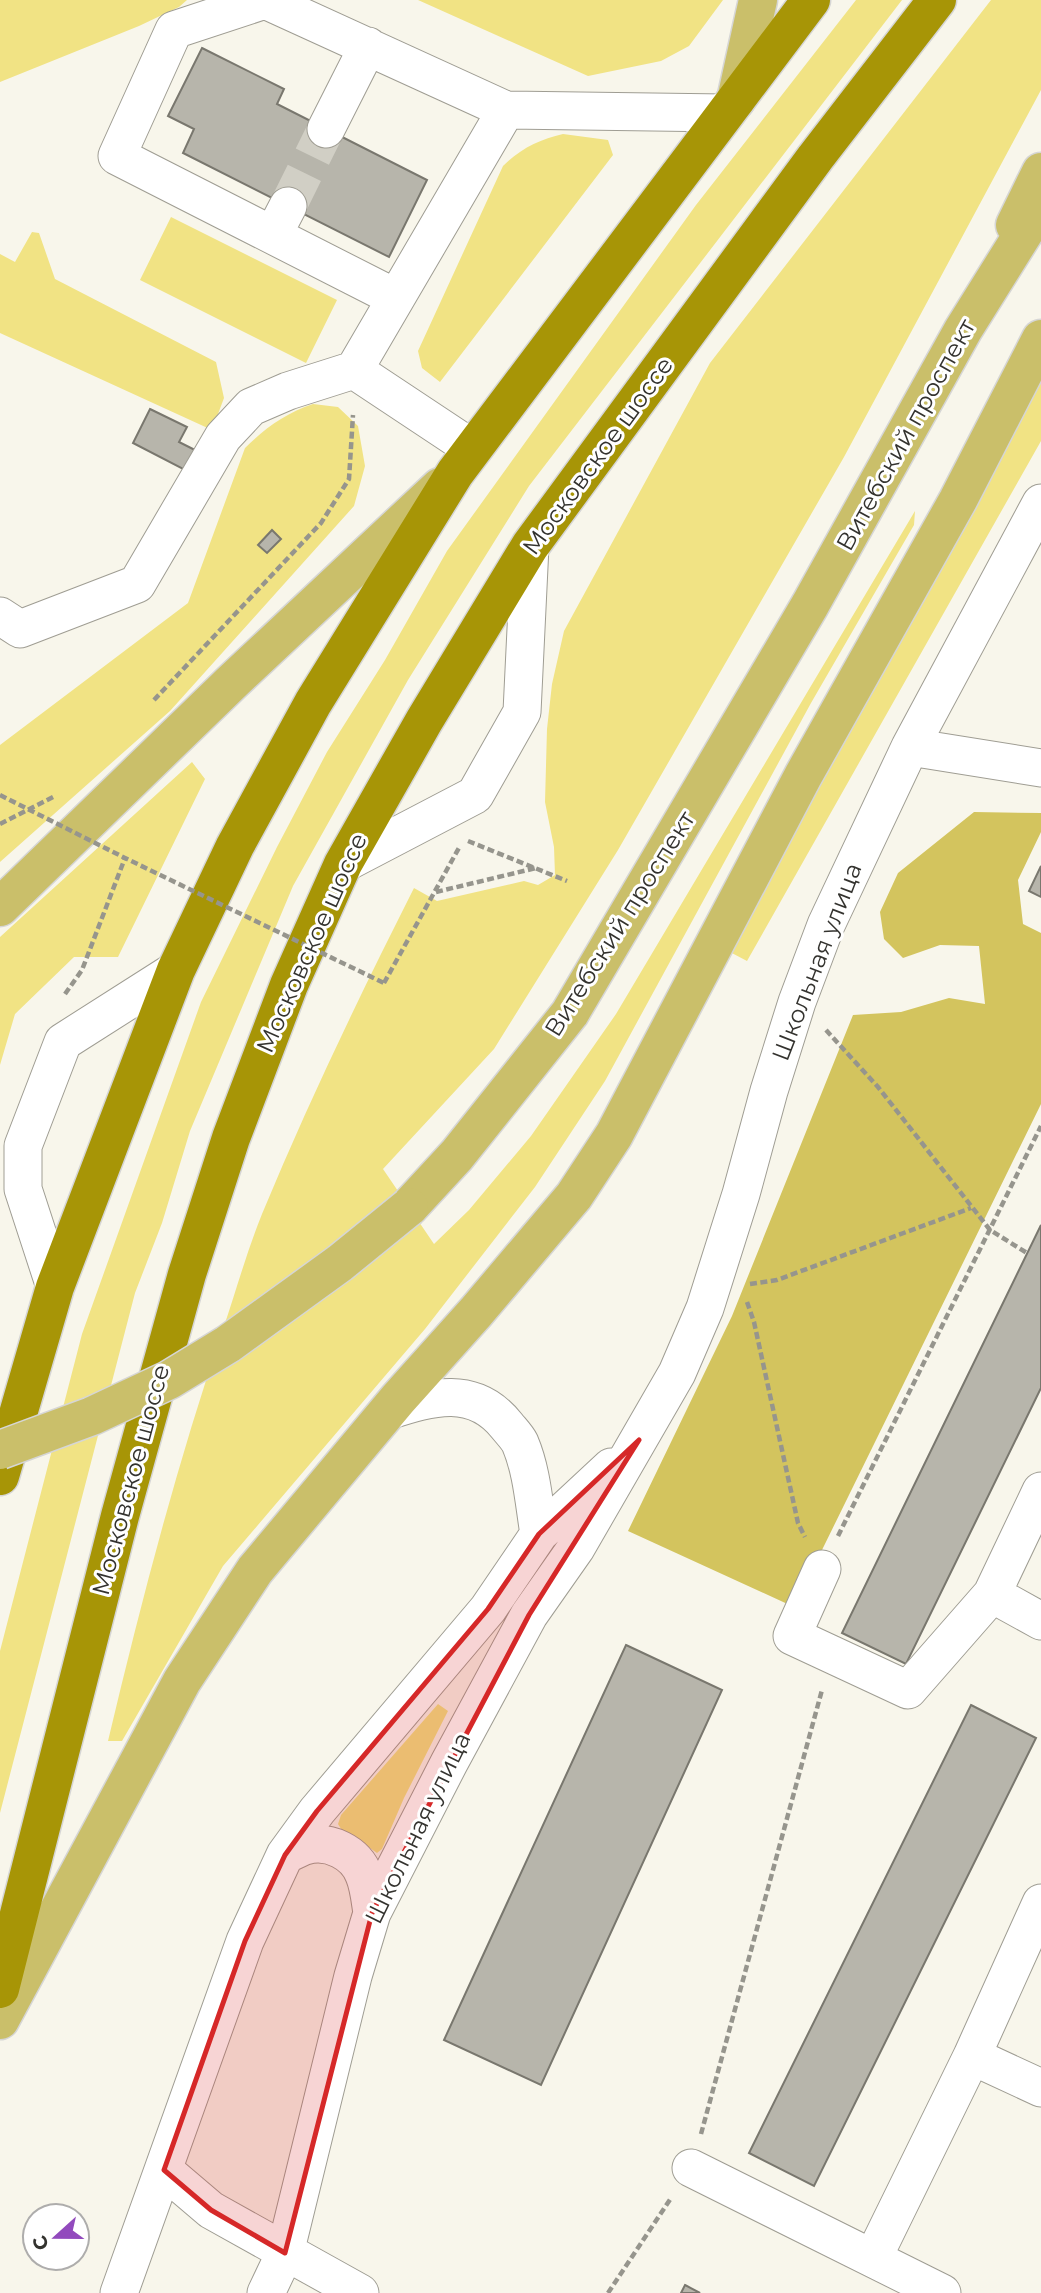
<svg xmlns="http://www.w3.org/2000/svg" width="1041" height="2293" viewBox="0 0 1041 2293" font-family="Montserrat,sans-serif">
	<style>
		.green { fill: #f1e384 }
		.forest { fill: #d3c45e }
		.building { fill: #b7b5ab; stroke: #79776e; stroke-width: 2 }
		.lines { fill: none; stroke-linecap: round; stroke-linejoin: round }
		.minor-tunnel { stroke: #d1cfc5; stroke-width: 37; stroke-dasharray: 37 18; stroke-linecap: butt }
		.minor-casing { stroke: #9f9d93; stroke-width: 39 }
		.major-casing { stroke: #d6d6d5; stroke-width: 41 }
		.highway-casing { stroke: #d6d6d5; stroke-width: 41 }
		.path { stroke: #96958d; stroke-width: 4.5; stroke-dasharray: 7 3.5; stroke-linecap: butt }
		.minor { stroke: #fff; stroke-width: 37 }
		.major { stroke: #cabf6a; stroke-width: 38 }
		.highway { stroke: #a79506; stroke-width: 38 }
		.major-bridge-casing { stroke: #d6d6d5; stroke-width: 41; stroke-linecap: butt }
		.path-bridge { stroke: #96958d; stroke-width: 4.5; stroke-dasharray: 7 3.5; stroke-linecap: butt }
		.major-bridge { stroke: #cabf6a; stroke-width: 38 }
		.marked { fill: #d62828; fill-opacity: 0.2; stroke: #d62828; stroke-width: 5; stroke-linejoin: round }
		.labels { text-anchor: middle; stroke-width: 6; stroke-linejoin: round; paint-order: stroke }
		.street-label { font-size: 24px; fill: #34332f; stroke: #fff }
	</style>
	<rect width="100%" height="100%" fill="#f8f6eb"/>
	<!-- green -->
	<path class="green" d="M 0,0 L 187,0 L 179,7 L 139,26 L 0,82 Z
		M 418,0 L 723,0 L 689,46 L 661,61 L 588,76 Z
		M 856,0 L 902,0 L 529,486 L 408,680 L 293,886 L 190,1131 L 162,1223 L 135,1293 L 0,1813 L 0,1651 L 82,1334 L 201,1002 L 277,847 L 327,752 L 385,660 L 447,551 L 696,205 Z
		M 991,0 L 1041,0 L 1041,90 L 844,457 L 618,850 L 494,1049 L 383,1169 L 434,1244 L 469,1210 L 531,1136 L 616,1014 L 915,511 L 914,525 L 811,703 L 605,1081 L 535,1187 L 425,1329 L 223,1566 L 122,1741 L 108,1741 C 141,1602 177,1464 223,1329 C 236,1291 247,1251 262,1214 C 308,1103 360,995 414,888 L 437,901 L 524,881 L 538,885 L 555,875 L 554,847 L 545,802 L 547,729 L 552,684 L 564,631 L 710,363 Z
		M 563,134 L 608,140 L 613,155 L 440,382 L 422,368 L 418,351 L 503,166 C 520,149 540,139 563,134 Z
		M 171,217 L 337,300 L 306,363 L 140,280 Z
		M 32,232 L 39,233 L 55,279 L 216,362 L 224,398 L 212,430 L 0,333 L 0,254 L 15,262 Z
		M 1041,377 L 1041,441 L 747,961 L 728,951 Z
		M 313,404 L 338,407 L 358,426 L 365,466 L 354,506 L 170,711 L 0,862 L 0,745 L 188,603 L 245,448 C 265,428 286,413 313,404 Z
		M 192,762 L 205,779 L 118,957 L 74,957 L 15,1014 L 0,1065 L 0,937 Z
		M 438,1704 L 448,1711 L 404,1798 L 382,1849 L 377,1853 L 350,1834 L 343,1832 L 338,1824 L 341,1815 Z"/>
	<!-- forest -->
	<path class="forest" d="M 974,812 L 1041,813 L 1041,832 L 1018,880 L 1023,924 L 1041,933 L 1041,1104 L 794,1607 L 628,1531 L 732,1316 L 853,1015 L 901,1012 L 949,998 L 985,1004 L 979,946 L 940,945 L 903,958 L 884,939 L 880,912 L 898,873 Z"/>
	<!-- building -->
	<path class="building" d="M 202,48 L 284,89 L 277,104 L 427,180 L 389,257 L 183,153 L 194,129 L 168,116 Z
		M 150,409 L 187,427 L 179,442 L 195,450 L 185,470 L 133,443 Z
		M 272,530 L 281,539 L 267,553 L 258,545 Z
		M 1041,866 L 1041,897 L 1029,891 Z
		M 1041,1225 L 1041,1388 L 906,1664 L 842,1633 Z
		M 626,1645 L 722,1690 L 541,2085 L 444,2040 Z
		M 971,1705 L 1036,1738 L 814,2186 L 749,2153 Z
		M 685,2285 L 700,2293 L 681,2293 Z"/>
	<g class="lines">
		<!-- minor-tunnel -->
		<path class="minor-tunnel" d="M 288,206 L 326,129"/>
		<!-- minor casing -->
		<g class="minor-casing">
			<path id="minor" d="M 326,129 L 368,46
				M 273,235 L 288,206
				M 396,298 L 117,156 L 174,30 L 265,0 L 506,110 L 725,113
				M 354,370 L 473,449
				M 0,616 L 20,629 L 137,584 L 223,437 L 251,407 L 288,391 L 354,370 L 506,110
				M 910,747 L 1041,768
				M 343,864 L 475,795 L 522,712 L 530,546
				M 55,1287 L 23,1189 L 23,1146 L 63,1042 L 176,970
				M 388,1411 C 431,1397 474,1384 507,1426 C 511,1431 517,1437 520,1443 C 532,1471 534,1504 539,1534
				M 822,1569 L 792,1636 L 908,1690 L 992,1594 L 1041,1491
				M 992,1594 L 1041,1621
				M 285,1855 C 292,1852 299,1848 305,1846 C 329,1839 356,1853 364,1875 C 369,1887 370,1901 372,1913
				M 972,2056 L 1041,2088
				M 691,2168 L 942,2293
				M 164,2170 L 211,2210 L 360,2293
				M 873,2258 L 972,2056 L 1041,1903
				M 119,2293 L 245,1941 L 285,1855 L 317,1811 L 488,1609 L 539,1534 L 611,1467
				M 266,2293 L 285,2253 L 353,1976 L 372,1913 L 449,1763 L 529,1615 L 576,1548 L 677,1373 L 705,1308 L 741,1194 L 769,1091 L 797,1002 L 826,925 L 910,747 L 1041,503"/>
		</g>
		<!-- major casing -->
		<g class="major-casing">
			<path id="major" d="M 736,100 L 758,0
				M 1015,225 L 1041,172
				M 0,907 L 231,683 L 440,487
				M 409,1207 L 457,1155 L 570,1013 L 810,605 L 963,330 L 1041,205
				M 0,2020 L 182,1681 L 255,1570 L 398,1399 L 476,1312 L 574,1196 L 614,1135 L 803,776 L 958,500 L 1041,339"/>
		</g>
		<!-- highway casing -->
		<g class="highway-casing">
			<path id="highway" d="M 0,1476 L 55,1287 L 176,970 L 235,846 L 313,703 L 455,473 L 811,0
				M 0,1989 L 120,1516 L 187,1274 L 231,1138 L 289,985 L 343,864 L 424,721 L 530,546 L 815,158 L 937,0"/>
		</g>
		<!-- path -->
		<path class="path" d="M 154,700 L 321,523 L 349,479 L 353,415
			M 0,824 L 55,796
			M 468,841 L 567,881
			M 436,892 L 536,868
			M 384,983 L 460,846
			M 65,994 L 82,970 L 125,858
			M 826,1030 L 878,1087 L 990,1230 L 1027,1253
			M 750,1284 L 777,1280 L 971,1208
			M 747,1302 L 754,1322 L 798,1523 L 805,1537
			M 838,1536 L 1041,1126
			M 701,2134 L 822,1690
			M 608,2293 L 671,2198"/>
		<!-- minor -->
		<use href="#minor" class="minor"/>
		<!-- major -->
		<use href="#major" class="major"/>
		<!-- highway -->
		<use href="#highway" class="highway"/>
		<!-- major-bridge casing -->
		<g class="major-bridge-casing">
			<path id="major-bridge" d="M 0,1450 L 92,1416 L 169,1380 L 228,1344 L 340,1263 L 409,1207"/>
		</g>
		<!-- path-bridge -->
		<path class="path-bridge" d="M 0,795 L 125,858 L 384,983"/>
		<!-- major-bridge -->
		<use href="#major-bridge" class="major-bridge"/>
	</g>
	<!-- marked area -->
	<path class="marked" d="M 639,1440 L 529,1615 L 372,1913 L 285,2253 L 211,2210 L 164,2170 L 245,1941 L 285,1855 L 317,1811 L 488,1609 L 539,1534 Z"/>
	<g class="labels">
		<!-- street labels -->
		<g class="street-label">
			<text transform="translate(906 435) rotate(-61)" y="8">Витебский проспект</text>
			<text transform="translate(598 456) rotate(-54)" y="8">Московское шоссе</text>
			<text transform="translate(620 924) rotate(-58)" y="8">Витебский проспект</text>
			<text transform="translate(312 943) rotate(-66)" y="8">Московское шоссе</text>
			<text transform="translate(817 962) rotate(-69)" y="8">Школьная улица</text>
			<text transform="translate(131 1480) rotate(-75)" y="8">Московское шоссе</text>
			<text transform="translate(418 1828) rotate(-64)" y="8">Школьная улица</text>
		</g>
	</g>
	<!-- north arrow -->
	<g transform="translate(56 2237) rotate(249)"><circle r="33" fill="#ffffff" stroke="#aeadac" stroke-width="2"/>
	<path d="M0-5L12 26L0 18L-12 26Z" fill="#924abd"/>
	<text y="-10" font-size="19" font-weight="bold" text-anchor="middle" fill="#34332f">С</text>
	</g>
</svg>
